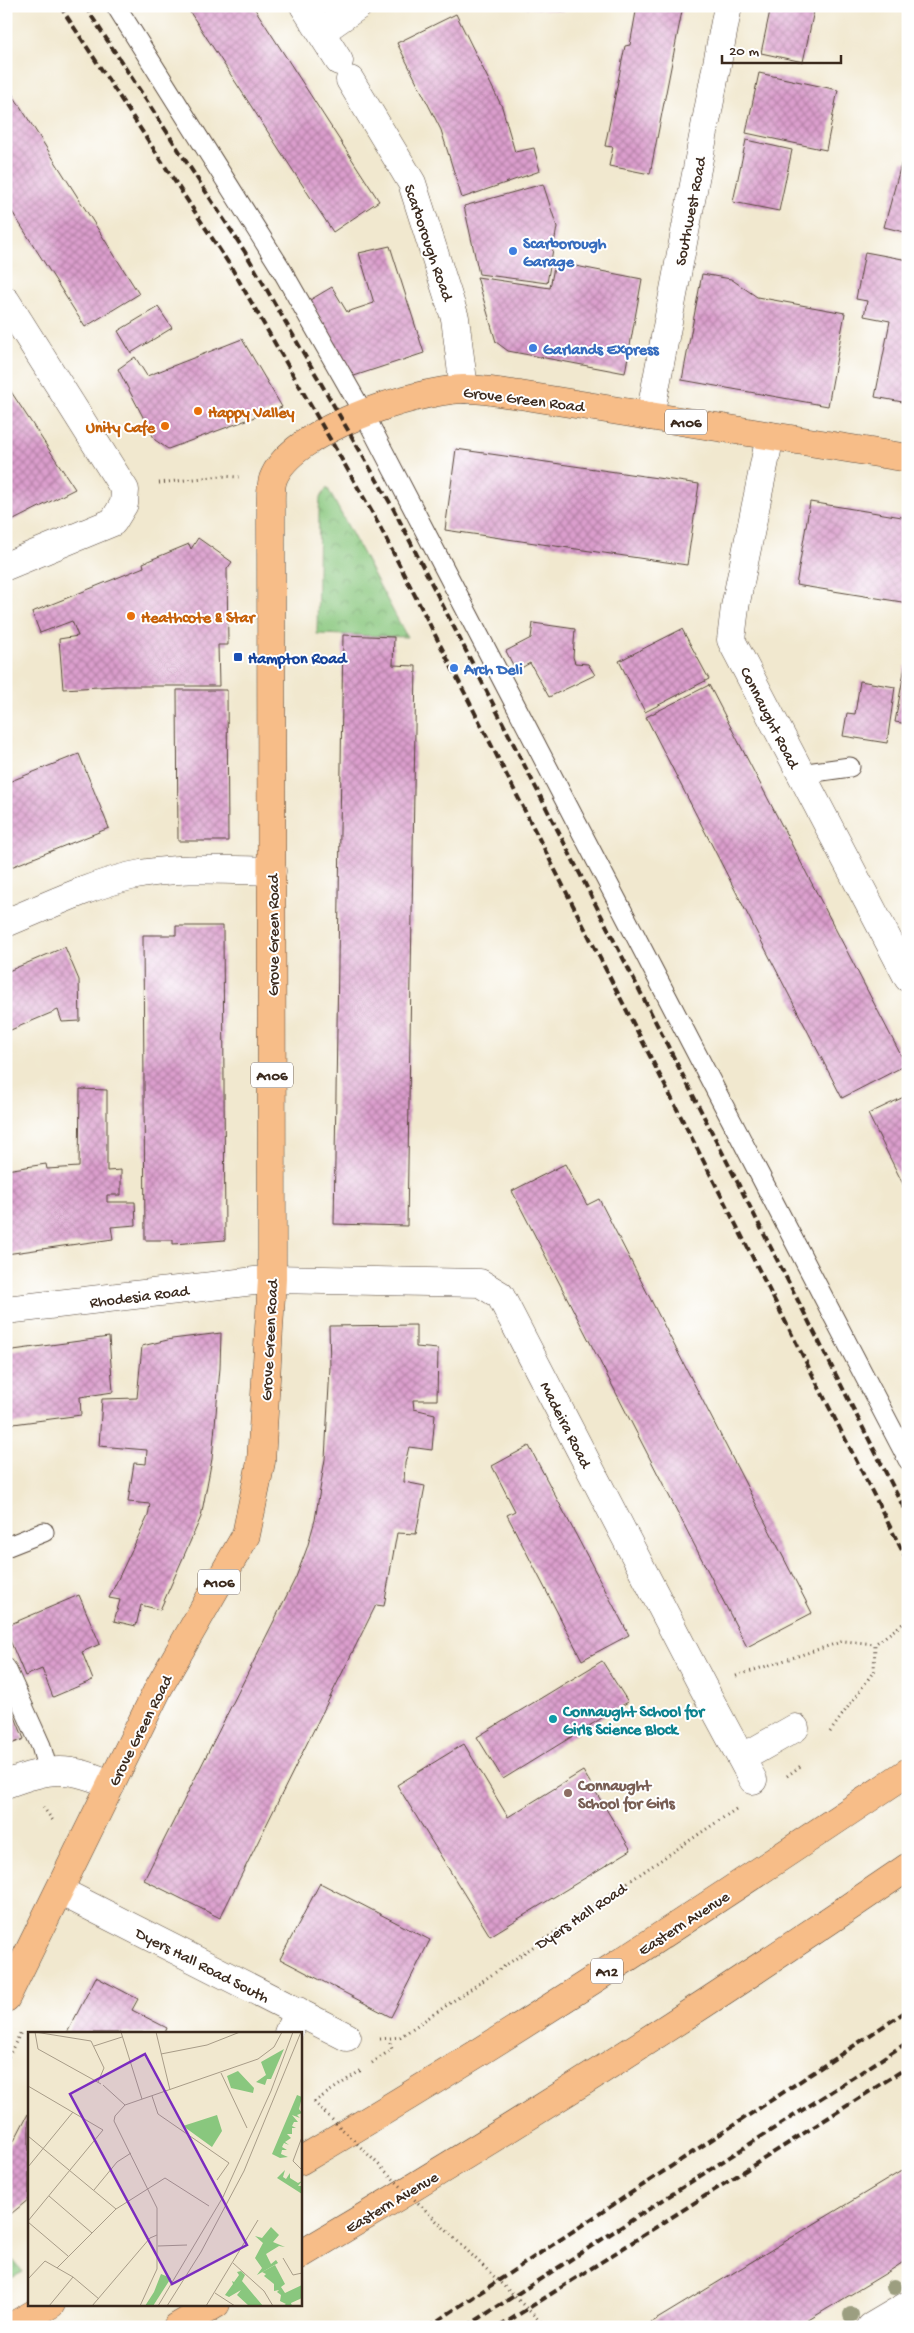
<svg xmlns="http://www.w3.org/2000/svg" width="914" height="2333" viewBox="0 0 914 2333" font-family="'Gochi Hand',sans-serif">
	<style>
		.park { fill: url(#park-crowns); stroke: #62784e }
		.building { fill: url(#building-cross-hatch) }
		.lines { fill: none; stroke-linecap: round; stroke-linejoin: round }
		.lane-casing { stroke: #564639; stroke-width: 21 }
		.street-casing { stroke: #564639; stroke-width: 29 }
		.primary-casing { stroke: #564639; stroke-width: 29 }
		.highway-casing { stroke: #564639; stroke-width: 29 }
		.path { stroke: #564639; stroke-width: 3; stroke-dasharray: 1 4; stroke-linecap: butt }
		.lane { stroke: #fff; stroke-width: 19 }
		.street { stroke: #fff; stroke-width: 28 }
		.primary { stroke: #f7bd88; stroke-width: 28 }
		.highway { stroke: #f7bd88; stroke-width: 28 }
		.rail { stroke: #3b2a1e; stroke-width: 4; stroke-dasharray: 8 4; stroke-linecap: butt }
		.path-bridge { stroke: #564639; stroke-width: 3; stroke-dasharray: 1 4; stroke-linecap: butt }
		.tree { fill: #9c9e80 }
		.shop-dot { fill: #3f7fe0; stroke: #fff; stroke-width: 2 }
		.food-dot { fill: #e8710a; stroke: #fff; stroke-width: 2 }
		.transit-dot { fill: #1a4fb4; stroke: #fff; stroke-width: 2 }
		.culture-dot { fill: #0f9aa8; stroke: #fff; stroke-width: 2 }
		.education-dot { fill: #8d6e63; stroke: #fff; stroke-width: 2 }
		.labels { text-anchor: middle; stroke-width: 4; stroke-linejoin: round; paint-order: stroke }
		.shield { fill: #fff; stroke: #766a62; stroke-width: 1 }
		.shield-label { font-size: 15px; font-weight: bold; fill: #3b2a1e }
		.street-label { font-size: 16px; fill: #3b2a1e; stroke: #fff }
		.shop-label { font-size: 16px; font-weight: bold; fill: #366cbe; stroke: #fff; text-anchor: start }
		.food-label { font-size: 16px; font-weight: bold; fill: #c56008; stroke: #fff; text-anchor: start }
		.transit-label { font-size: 16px; font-weight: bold; fill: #164399; stroke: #fff; text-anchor: start }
		.culture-label { font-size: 16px; font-weight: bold; fill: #0d838f; stroke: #fff; text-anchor: start }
		.education-label { font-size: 16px; font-weight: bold; fill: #785e54; stroke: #fff; text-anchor: start }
		.inset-road { fill: none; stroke: #a89c88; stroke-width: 1 }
		.view { fill: #7b2cbf; fill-opacity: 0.15; stroke: #7b2cbf; stroke-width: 2.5 }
		.inset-edge { fill: none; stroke: #3b2a1e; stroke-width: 2.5 }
	</style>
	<defs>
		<pattern id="park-crowns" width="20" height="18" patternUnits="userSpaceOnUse" patternTransform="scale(1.25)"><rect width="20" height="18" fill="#89c77e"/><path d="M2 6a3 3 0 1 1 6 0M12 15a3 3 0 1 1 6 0" fill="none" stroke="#71a267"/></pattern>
		<pattern id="building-cross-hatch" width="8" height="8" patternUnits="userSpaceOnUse" patternTransform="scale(1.25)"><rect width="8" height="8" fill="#db9ecd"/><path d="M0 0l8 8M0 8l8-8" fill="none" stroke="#b381a6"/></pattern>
	</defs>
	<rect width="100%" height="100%" fill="#fff"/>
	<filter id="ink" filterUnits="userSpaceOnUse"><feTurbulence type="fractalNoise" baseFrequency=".02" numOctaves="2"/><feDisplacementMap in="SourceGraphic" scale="10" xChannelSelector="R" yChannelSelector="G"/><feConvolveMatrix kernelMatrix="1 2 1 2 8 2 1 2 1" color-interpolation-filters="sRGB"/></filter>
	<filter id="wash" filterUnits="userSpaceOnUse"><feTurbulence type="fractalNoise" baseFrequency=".0096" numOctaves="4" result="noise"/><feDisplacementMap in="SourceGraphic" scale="20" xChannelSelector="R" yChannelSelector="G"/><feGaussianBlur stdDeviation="1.12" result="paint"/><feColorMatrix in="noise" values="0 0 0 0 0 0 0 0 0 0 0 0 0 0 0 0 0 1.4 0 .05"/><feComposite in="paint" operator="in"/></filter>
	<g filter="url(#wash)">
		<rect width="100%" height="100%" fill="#f1e8cf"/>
		<!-- park -->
		<path class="park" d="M 327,487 L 407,637 L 317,634 L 319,510 L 320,498 Z
			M 6,2252 L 23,2272 L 6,2281 Z"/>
		<g id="blocks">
			<!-- building -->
			<path class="building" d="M 186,6 L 253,6 L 379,201 L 333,232 Z
				M 510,6 L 563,6 L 563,11 Z
				M 637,6 L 683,6 L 650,174 L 609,166 L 613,147 L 605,146 L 625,46 L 630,45 Z
				M 771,6 L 815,6 L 803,62 L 761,53 Z
				M 456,14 L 502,107 L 515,152 L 534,148 L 540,171 L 462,198 L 441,130 L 397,43 Z
				M 759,73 L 838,90 L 826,150 L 746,133 Z
				M 6,84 L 139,294 L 85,327 L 6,202 Z
				M 746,140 L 792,150 L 779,211 L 733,202 Z
				M 902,161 L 908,162 L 908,233 L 884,227 Z
				M 543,184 L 557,227 L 547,283 L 479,274 L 464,206 Z
				M 390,246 L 424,353 L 351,377 L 310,300 L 332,287 L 347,312 L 374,303 L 359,253 Z
				M 865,252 L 908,260 L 908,403 L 875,397 L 890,321 L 864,316 L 867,301 L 856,299 Z
				M 555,262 L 642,279 L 625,373 L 508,351 L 496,342 L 477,277 L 550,288 Z
				M 702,274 L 731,279 L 757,297 L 845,313 L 828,406 L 682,380 Z
				M 158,307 L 172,328 L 131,353 L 118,331 Z
				M 242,339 L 282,407 L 168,449 L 155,440 L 118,369 L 135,357 L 147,376 Z
				M 6,384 L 75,489 L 6,524 Z
				M 456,449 L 699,484 L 687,565 L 445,530 Z
				M 810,502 L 908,518 L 908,603 L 796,585 Z
				M 198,538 L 232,562 L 227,569 L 228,645 L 218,645 L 219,686 L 116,686 L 63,689 L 59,639 L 78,636 L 72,621 L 40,633 L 32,612 L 144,567 L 143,563 L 189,544 L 191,549 Z
				M 533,623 L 575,629 L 573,657 L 575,663 L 588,664 L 595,675 L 549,697 L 530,663 L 516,671 L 506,651 L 531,638 Z
				M 682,629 L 709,679 L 645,712 L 619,661 Z
				M 343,635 L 394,637 L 393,665 L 416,666 L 407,1226 L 334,1224 Z
				M 905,666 L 908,667 L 908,724 L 895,722 Z
				M 860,681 L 895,687 L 887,743 L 843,736 L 847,713 L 855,714 Z
				M 709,685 L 906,1065 L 842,1098 L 646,717 Z
				M 177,690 L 227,690 L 228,841 L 178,841 Z
				M 79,754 L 109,828 L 6,869 L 6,783 Z
				M 176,926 L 223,926 L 225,1240 L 173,1244 L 173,1240 L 145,1240 L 143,935 L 176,935 Z
				M 65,947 L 79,980 L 80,1021 L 62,1022 L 58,1010 L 6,1032 L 6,972 Z
				M 80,1089 L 107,1090 L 107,1171 L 121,1170 L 121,1195 L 107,1195 L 107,1202 L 135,1202 L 136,1225 L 111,1227 L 113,1239 L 6,1254 L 6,1170 L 46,1164 L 47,1169 L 79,1167 Z
				M 908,1095 L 908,1189 L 906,1190 L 868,1114 Z
				M 565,1164 L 587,1205 L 599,1199 L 812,1613 L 747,1647 L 512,1191 Z
				M 416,1325 L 416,1347 L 438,1349 L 437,1400 L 413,1400 L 414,1409 L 435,1414 L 432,1450 L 409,1447 L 405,1463 L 404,1482 L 425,1486 L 416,1534 L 397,1533 L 384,1606 L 376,1605 L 220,1918 L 144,1880 L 296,1577 L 307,1548 L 315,1520 L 325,1459 L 330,1367 L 329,1326 Z
				M 221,1333 L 220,1368 L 212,1459 L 201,1517 L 160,1610 L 141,1605 L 136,1626 L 114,1621 L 120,1600 L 109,1598 L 148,1516 L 150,1504 L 128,1502 L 134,1463 L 146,1464 L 147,1450 L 99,1446 L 102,1399 L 137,1398 L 142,1346 L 172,1339 Z
				M 109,1337 L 113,1392 L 80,1397 L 81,1415 L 6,1425 L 6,1351 Z
				M 529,1446 L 629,1635 L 582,1660 L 507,1515 L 515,1511 L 492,1466 Z
				M 79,1595 L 100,1644 L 82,1652 L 93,1680 L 53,1697 L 42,1669 L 25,1676 L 6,1631 L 6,1626 Z
				M 602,1661 L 628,1702 L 503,1779 L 477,1737 Z
				M 6,1695 L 24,1739 L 6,1746 Z
				M 464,1744 L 508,1817 L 583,1771 L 631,1850 L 490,1936 L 397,1785 Z
				M 320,1883 L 430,1940 L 391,2017 L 280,1959 Z
				M 96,1977 L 138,1999 L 132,2010 L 167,2028 L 165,2033 L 67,2033 Z
				M 29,2112 L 29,2199 L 6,2218 L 6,2147 L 14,2141 Z
				M 908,2167 L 908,2259 L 888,2272 L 797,2327 L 644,2327 Z"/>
		</g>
	</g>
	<g filter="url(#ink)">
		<use href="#blocks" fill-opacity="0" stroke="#564639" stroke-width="1"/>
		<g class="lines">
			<!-- lane casing -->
			<g class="lane-casing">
				<path id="lane" d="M 116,6 L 280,267 L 364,414 L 908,1460
					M 800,774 L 850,767
					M 6,1547 L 44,1532
					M 6,1668 L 41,1746 L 48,1771"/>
			</g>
			<!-- street casing -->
			<g class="street-casing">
				<path id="street" d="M 304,6 L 339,61
					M 321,32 L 358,6
					M 350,80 L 412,183 L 455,318 L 464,389
					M 6,301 L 125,490 L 124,504 L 113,522 L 6,566
					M 650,416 L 728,6
					M 770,436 L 735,607 L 731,640 L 908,978
					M 6,923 C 47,906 88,886 131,876 C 176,866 227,870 272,871
					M 6,1310 L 272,1279 L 480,1283 L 500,1295 L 703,1687 L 753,1780
					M 742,1758 L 795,1728
					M 6,1784 C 48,1768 70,1765 111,1785
					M 60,1891 L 347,2037
					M 288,2033 L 298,2011
					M 871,2327 L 908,2305"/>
			</g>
			<!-- primary casing -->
			<g class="primary-casing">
				<path id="primary" d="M 6,1998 L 159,1687 L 246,1535 L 261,1462 L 272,1279 L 271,509 C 271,500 270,488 273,479 C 291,430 414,391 463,389 C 481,388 501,393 520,395 L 908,458"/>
			</g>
			<!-- highway casing -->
			<g class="highway-casing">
				<path id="highway" d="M 300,2161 C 508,2039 708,1906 908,1772
					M 300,2255 C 507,2133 710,2003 908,1867
					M 11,2327 L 51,2304
					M 177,2327 L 216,2304"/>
			</g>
			<!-- path -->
			<path class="path" d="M 159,483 L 221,476 L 239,477
				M 736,1676 L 844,1641 L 875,1644
				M 830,1732 L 874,1671 L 875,1644 L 908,1620
				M 787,1776 L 802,1765
				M 43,1807 L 54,1822
				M 380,2039 L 400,2037 L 736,1809
				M 6,2061 L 22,2030
				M 372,2063 L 392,2049 L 389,2040
				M 314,2102 L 363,2069"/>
			<!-- lane -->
			<use href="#lane" class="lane"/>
			<!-- street -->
			<use href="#street" class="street"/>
			<!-- primary -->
			<use href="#primary" class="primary"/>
			<!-- highway -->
			<use href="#highway" class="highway"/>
			<!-- rail -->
			<path class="rail" d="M 60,6 L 231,267 L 376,519 L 908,1562
				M 85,6 L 245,252 L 393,508 L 908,1516
				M 428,2327 L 908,2010
				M 466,2327 L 908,2042
				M 499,2327 L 908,2067"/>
			<!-- path-bridge -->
			<path class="path-bridge" d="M 314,2102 L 546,2327"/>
		</g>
		<!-- trees -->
		<g class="tree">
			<circle cx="894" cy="2287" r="8"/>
			<circle cx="851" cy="2315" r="8"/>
		</g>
	</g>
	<!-- markers -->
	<g class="shop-dot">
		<circle cx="513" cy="251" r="5"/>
		<circle cx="533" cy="348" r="5"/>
		<circle cx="454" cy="668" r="5"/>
	</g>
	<g class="food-dot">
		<circle cx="198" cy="411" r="5"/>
		<circle cx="165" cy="426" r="5"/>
		<circle cx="131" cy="616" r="5"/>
	</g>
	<rect class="transit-dot" x="233" y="652" width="10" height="10" rx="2.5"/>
	<circle class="culture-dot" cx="553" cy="1719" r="5"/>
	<circle class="education-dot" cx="568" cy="1793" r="5"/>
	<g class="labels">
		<!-- shield labels -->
		<g class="shield">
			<rect x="665" y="409.5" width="42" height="25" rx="4"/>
			<rect x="251" y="1062.5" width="42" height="25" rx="4"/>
			<rect x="198" y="1569.5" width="42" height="25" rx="4"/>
			<rect x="591" y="1958.5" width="32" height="25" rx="4"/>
		</g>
		<g class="shield-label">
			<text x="686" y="427">A106</text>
			<text x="272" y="1080">A106</text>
			<text x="219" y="1587">A106</text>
			<text x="607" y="1976">A12</text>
		</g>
		<!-- street labels -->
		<g class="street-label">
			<text transform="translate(689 211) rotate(-79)" y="6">Southwest Road</text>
			<text transform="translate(430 242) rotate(71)" y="6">Scarborough Road</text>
			<text transform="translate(524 398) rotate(7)" y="6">Grove Green Road</text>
			<text transform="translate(771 717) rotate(63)" y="6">Connaught Road</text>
			<text transform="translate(272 935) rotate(-90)" y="6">Grove Green Road</text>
			<text transform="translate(139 1295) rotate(-7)" y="6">Rhodesia Road</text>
			<text transform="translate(268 1340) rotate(-87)" y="6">Grove Green Road</text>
			<text transform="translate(567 1424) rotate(63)" y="6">Madeira Road</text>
			<text transform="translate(139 1730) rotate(-63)" y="6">Grove Green Road</text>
			<text transform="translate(580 1915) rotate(-34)" y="6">Dyers Hall Road</text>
			<text transform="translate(683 1922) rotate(-33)" y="6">Eastern Avenue</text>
			<text transform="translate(203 1964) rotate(27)" y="6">Dyers Hall Road South</text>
			<text transform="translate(391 2201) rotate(-31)" y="6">Eastern Avenue</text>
		</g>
		<!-- shop labels -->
		<g class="shop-label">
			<text x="523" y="248">Scarborough<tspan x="523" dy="18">Garage</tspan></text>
			<text x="543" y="354">Garlands Express</text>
			<text x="464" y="674">Arch Deli</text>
		</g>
		<!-- food labels -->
		<g class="food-label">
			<text x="208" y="417">Happy Valley</text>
			<text x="155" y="432" text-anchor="end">Unity Cafe</text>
			<text x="141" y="622">Heathcote &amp; Star</text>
		</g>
		<!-- transit labels -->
		<g class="transit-label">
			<text x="248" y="663">Hampton Road</text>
		</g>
		<!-- culture labels -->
		<g class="culture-label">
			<text x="563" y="1716">Connaught School for<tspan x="563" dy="18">Girls Science Block</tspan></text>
		</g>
		<!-- education labels -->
		<g class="education-label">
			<text x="578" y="1790">Connaught<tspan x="578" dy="18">School for Girls</tspan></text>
		</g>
	</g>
	<!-- overview -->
	<g transform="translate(28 2032)">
		<rect width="274" height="274" fill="#f1e8cf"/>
		<path d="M 256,17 L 243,47 L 239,47 L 237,53 L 228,50 L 238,43 L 233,30 ZM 243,195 L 251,203 L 245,210 L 257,215 L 251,214 L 238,222 L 243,232 L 248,228 L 250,231 L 229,243 L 234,236 L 227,226 L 235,211 L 227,204 L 234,206 Z" fill="#89c77e"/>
		<path d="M 210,39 L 226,56 L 225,61 L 203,56 L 199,44 ZM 189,83 L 194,99 L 184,115 L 155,94 ZM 133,242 L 143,246 L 125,274 L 117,274 L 126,260 Z" fill="#89c77e"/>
		<path d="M 269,63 L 274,65 L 271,77 L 274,81 L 269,83 L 272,86 L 264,83 L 270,90 L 266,90 L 264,94 L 268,96 L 264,96 L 264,102 L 259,102 L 263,106 L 257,110 L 261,113 L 256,111 L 254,115 L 259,118 L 254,118 L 253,122 L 260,125 L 252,126 L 244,122 ZM 257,138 L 255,145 L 258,147 L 262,141 L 262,146 L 270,151 L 274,149 L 270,154 L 274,154 L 274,162 L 249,146 ZM 247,233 L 257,252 L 253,255 L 257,261 L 274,253 L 274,266 L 263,271 L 264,274 L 255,274 L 258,272 L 252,269 L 253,263 L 249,260 L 251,258 L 246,259 L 246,252 L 236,244 L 238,242 L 234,240 ZM 213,239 L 217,243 L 214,249 L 235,274 L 221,274 L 209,263 L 213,258 L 201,265 L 197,263 L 205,252 L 204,249 L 206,250 L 211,243 L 209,240 Z" fill="#89c77e"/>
		<path class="inset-road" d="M 93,0 L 114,67M 128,0 L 142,58M 66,14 L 94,5M 133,22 L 179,13 L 212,0M 193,41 L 219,96M 70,50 L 76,36 L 63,9 L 7,0 L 10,17 L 73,52M 75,53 L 97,73M 0,54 L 75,98 L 0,189M 124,64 L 130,82 L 201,131 L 189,148M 0,104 L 88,177M 274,105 L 265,129 L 274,138M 0,135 L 45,80M 66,158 L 89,130 L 103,121M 21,164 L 64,201M 0,190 L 40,224M 130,214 L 159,213M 255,226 L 265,243 L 274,241M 205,231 L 236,259 L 245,274M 29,236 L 88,177 L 137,146 L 181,174M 0,247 L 17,229 L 45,245 L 71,267M 187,261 L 207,274M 21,274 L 45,245M 64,274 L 122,206 L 129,203M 112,274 L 129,237 L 129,176 L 86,89 L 87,84 L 97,73 L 230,27 L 246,15 L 254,0M 130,274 L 195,165 L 243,59 L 265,0M 139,274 L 173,220 L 216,139 L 273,0M 178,274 L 230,188"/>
		<path class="view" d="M 117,22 L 219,213 L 144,252 L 42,62 Z"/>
		<rect width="274" height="274" class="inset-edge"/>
	</g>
	<!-- margin -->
	<rect width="914" height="2333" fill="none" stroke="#fff" stroke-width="25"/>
	<!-- scale -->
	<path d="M722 55v8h119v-8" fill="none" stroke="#3b2a1e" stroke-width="2.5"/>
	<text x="729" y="55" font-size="15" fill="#3b2a1e" stroke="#ffffff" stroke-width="4" paint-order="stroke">20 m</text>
</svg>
